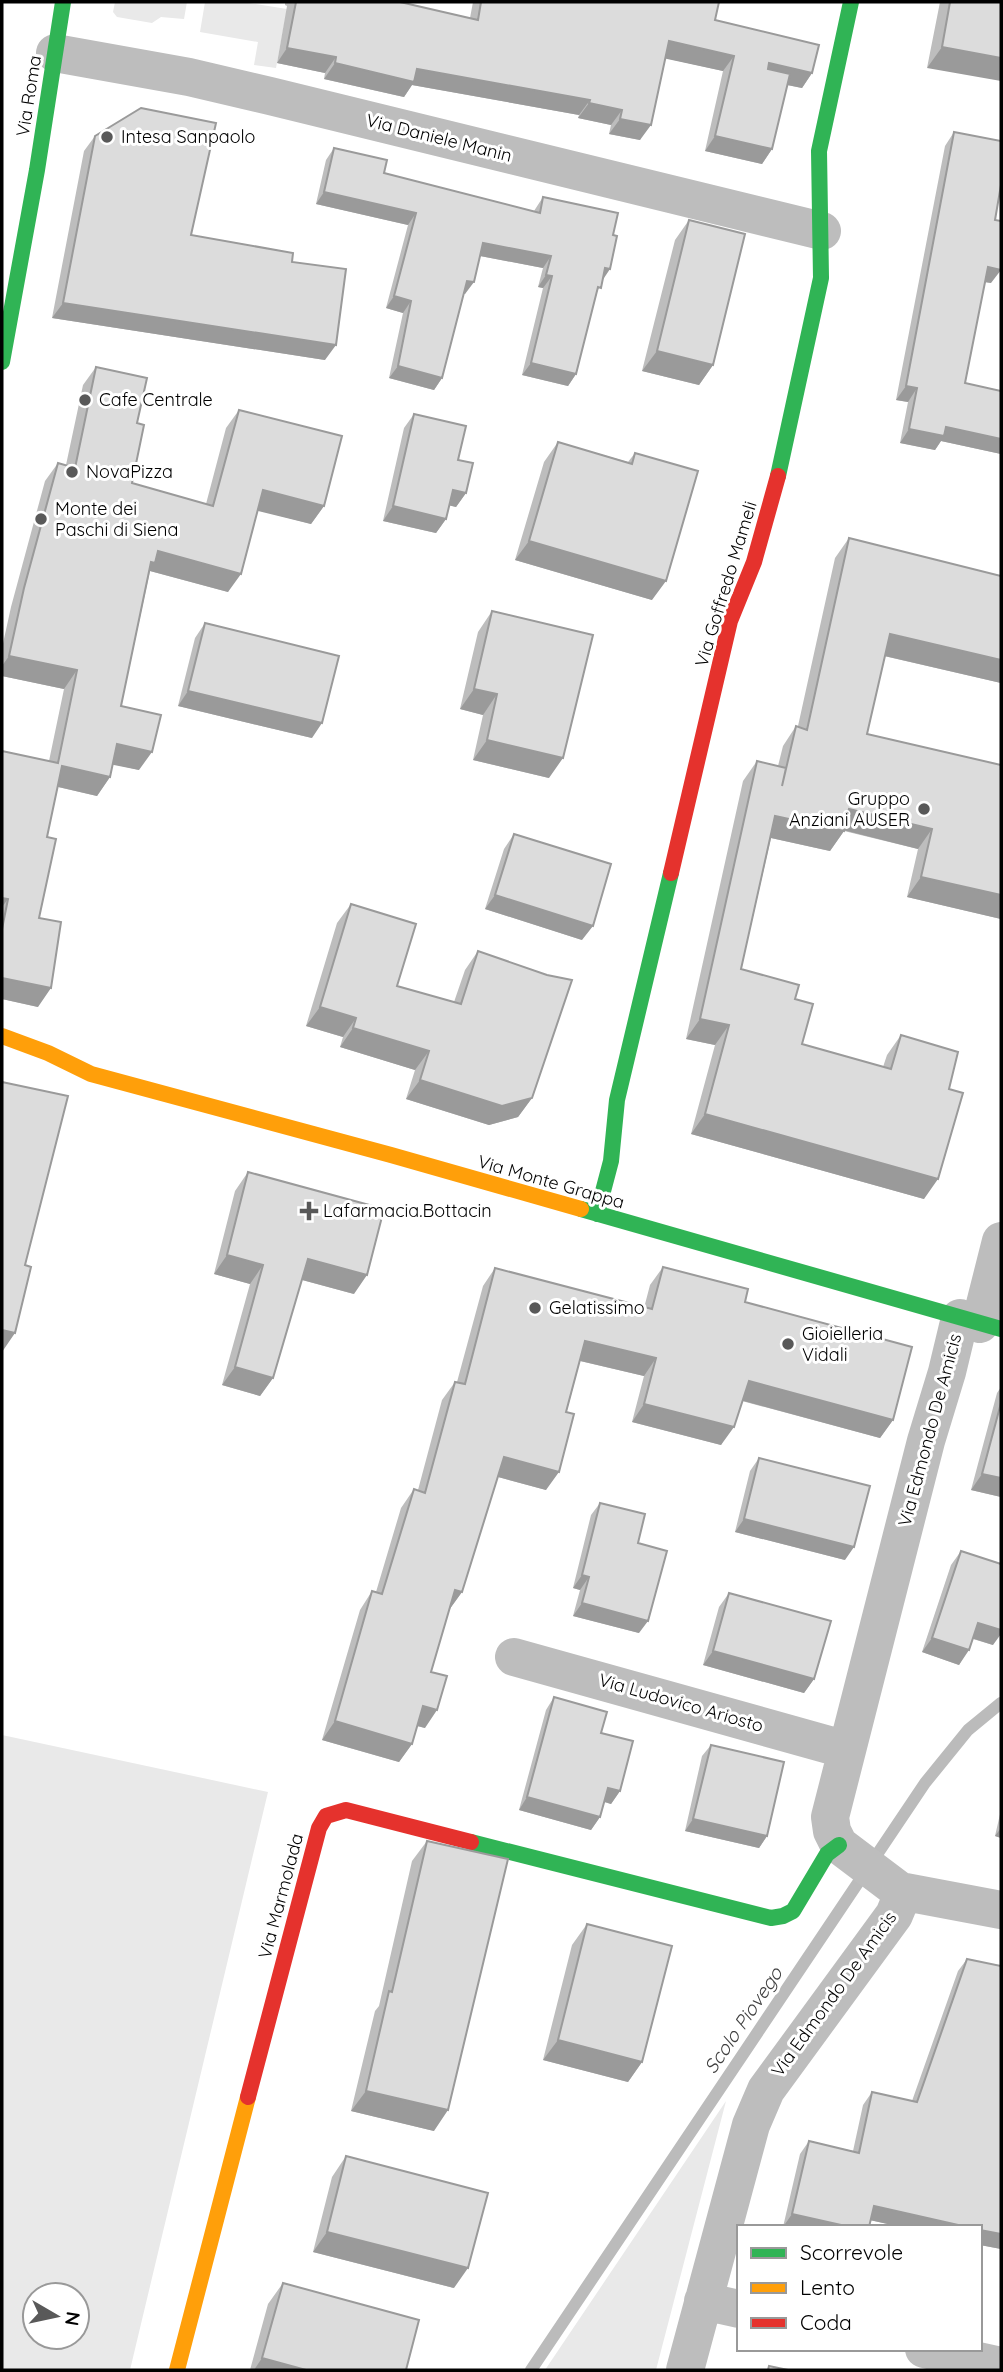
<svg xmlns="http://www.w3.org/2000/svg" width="1003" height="2372" viewBox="0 0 1003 2372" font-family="Quicksand,sans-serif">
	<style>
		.green { fill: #e9e9e9; fill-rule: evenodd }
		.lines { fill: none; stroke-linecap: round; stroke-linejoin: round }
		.stream { stroke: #bbb; stroke-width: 12 }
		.street { stroke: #bdbdbd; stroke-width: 38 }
		.fast { stroke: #30b455; stroke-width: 16 }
		.slow { stroke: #ff9f0a; stroke-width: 16 }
		.jam { stroke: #e5322d; stroke-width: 16 }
		.wall { fill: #bdbdbd }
		.shaded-wall { fill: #9a9a9a }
		.building { fill: #dcdcdc; stroke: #9a9a9a; stroke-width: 2 }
		.poi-dot { fill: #595959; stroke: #fff; stroke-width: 2.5 }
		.labels { text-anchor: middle; stroke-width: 6; stroke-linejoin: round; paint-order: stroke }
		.street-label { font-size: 18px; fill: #000; stroke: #fff }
		.poi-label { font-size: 18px; fill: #000; stroke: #fff; text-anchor: start }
		.water-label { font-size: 19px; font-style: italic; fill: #3f3f3f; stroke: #fff }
	</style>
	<rect width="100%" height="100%" fill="#fff"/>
	<!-- green -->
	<path class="green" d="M 115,2 L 187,2 L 184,19 L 161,17 L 152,23 L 117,17 L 113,12 Z
		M 205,2 L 242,2 L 287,9 L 276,68 L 254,65 L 258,42 L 200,32 Z
		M 2,1735 L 268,1792 L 130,2370 L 2,2370 ZM 35,2295 L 77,2295 L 77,2337 L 35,2337 Z
		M 726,2101 L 656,2370 L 545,2370 Z"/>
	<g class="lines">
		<!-- stream -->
		<path class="stream" d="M 531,2370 L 925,1783 L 968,1730 L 1001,1703"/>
		<!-- street -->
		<path class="street" d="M 55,53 L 189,77 L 270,96 L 822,231
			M 960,1318 L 947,1372 L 926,1441 L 830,1817 L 832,1831 L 839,1845 L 900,1891 L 1001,1910
			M 980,1324 L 1001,1241
			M 514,1657 L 847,1750
			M 703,2301 L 739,2309
			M 924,2349 L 1001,2366
			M 685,2370 L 751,2125 L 766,2090 L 894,1915 L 899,1903 L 900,1891"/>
		<!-- fast -->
		<path class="fast" d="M 2,362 L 37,170 L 63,2
			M 778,476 L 821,278 L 819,151 L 851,2
			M 581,1209 L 1001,1329
			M 597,1214 L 611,1161 L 617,1100 L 671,873
			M 471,1842 L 771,1918 L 783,1916 L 793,1911 L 827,1854 L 839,1845"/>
		<!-- slow -->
		<path class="slow" d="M 2,1036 L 48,1053 L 91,1074 L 391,1155 L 581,1209
			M 177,2370 L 248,2097"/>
		<!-- jam -->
		<path class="jam" d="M 671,873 L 730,621 L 754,562 L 778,476
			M 248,2097 L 319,1828 L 326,1816 L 346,1810 L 471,1842"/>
	</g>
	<!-- wall -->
	<path class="wall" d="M 285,2 L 400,2 L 470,18 L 473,2 L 719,2 L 715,20 L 812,73 L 802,88 L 787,85 L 772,149 L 762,164 L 705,151 L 723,71 L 665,58 L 640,140 L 609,134 L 611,125 L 578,118 L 579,115 L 412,85 L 404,97 L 324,79 L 325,73 L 277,63 L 287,6 L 285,5 Z
		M 940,2 L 1001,2 L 927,68 Z
		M 954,132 L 995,220 L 991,283 L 985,282 L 965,383 L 1001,391 L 1001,454 L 941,441 L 935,450 L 900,443 L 908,402 L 896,400 L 945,146 Z
		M 95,136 L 191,235 L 292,262 L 325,360 L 52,318 L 84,151 Z
		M 334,148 L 384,173 L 534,211 L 543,197 L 603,279 L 596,294 L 576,374 L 568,386 L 522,375 L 543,288 L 538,287 L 543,268 L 480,256 L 465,294 L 464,294 L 442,378 L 434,390 L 389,378 L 403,313 L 386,308 L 408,225 L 316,204 L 326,160 Z
		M 689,220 L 713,365 L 699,385 L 642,371 L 675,240 Z
		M 96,367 L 137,423 L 132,483 L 206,504 L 226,428 L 239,410 L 324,506 L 311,524 L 258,510 L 228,592 L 150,571 L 121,706 L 139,770 L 113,764 L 110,777 L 97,796 L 58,787 L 47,837 L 39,918 L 38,1007 L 2,999 L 2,751 L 49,761 L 64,689 L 2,676 L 2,648 L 11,607 L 45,481 L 58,463 L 66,465 L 83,385 Z
		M 414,414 L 466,493 L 456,507 L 449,505 L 446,519 L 436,533 L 383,521 L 404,428 Z
		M 558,442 L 628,462 L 635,453 L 652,600 L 515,560 L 544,462 Z
		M 849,538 L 1001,683 L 884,656 L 867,734 L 1001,765 L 1001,919 L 907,897 L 918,849 L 844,831 L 830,851 L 771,838 L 741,969 L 795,999 L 802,1044 L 883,1067 L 887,1055 L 901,1035 L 949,1089 L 924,1199 L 691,1134 L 715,1045 L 686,1039 L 743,781 L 757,761 L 778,766 L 783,746 L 796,726 L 798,726 L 835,558 Z
		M 492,611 L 549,778 L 473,760 L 483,715 L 460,709 L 478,632 Z
		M 205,623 L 312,738 L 178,706 L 195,638 Z
		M 514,834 L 582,940 L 485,909 L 504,849 Z
		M 351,904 L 397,986 L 454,1002 L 465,970 L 478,951 L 532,1098 L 518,1117 L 489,1125 L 406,1099 L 415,1070 L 340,1047 L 343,1037 L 306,1026 L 337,923 Z
		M 248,1172 L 354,1294 L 302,1280 L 273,1378 L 260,1396 L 222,1385 L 250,1284 L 214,1274 L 235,1191 Z
		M 663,1267 L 745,1302 L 893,1420 L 880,1438 L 742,1401 L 721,1445 L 632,1422 L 644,1376 L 580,1361 L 546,1490 L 498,1477 L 462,1592 L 449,1610 L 431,1672 L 425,1728 L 417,1726 L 412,1744 L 399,1762 L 322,1740 L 360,1610 L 372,1591 L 376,1592 L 401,1508 L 414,1489 L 418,1490 L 442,1400 L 455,1382 L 457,1382 L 483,1286 L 495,1268 L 644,1308 L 650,1285 Z
		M 1001,1387 L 1001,1497 L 971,1490 L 997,1393 Z
		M 759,1458 L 845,1560 L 735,1532 L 750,1471 Z
		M 600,1503 L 638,1543 L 639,1633 L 573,1616 L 580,1590 L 573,1588 L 591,1515 Z
		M 961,1551 L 993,1645 L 973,1639 L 959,1665 L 922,1652 L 951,1565 Z
		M 729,1593 L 814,1679 L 804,1693 L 703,1665 L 719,1607 Z
		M 554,1697 L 601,1733 L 620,1791 L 611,1804 L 604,1802 L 600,1817 L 591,1830 L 519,1810 L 546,1710 Z
		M 711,1745 L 767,1836 L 759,1848 L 685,1831 L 702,1756 Z
		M 1001,1810 L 1001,1838 L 995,1836 Z
		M 427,1841 L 434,2131 L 351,2111 L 375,2011 L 379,2006 L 412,1861 Z
		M 587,1924 L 642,2062 L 628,2082 L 543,2060 L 572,1945 Z
		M 967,1959 L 1001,1966 L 1001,2249 L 980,2245 L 980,2227 L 901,2227 L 870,2220 L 783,2227 L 800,2154 L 809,2141 L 853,2151 L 863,2105 L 872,2092 L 912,2101 L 958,1971 Z
		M 346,2156 L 454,2288 L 313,2252 L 332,2177 Z
		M 283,2283 L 406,2370 L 250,2370 L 268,2304 Z"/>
	<!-- shaded-wall -->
	<path class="shaded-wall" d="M 669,41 L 734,56 L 723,71 L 658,57 Z
		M 942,47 L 1001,58 L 1001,81 L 927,68 Z
		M 287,48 L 336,57 L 325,73 L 277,63 Z
		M 335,63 L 417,69 L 590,100 L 579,115 L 412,85 L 404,97 L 324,79 Z
		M 769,63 L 812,73 L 802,88 L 758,79 Z
		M 589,103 L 622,110 L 611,125 L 578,118 Z
		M 620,119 L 651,125 L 640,140 L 609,134 Z
		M 715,136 L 772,149 L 762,164 L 705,151 Z
		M 324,192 L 416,213 L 408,225 L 316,204 Z
		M 483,243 L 551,256 L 543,268 L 475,255 Z
		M 988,267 L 1001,270 L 991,283 L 978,281 Z
		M 605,268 L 610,269 L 602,281 Z
		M 546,275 L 552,276 L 543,288 L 538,287 Z
		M 467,281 L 474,282 L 465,294 L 459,292 Z
		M 394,296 L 411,301 L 403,313 L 386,308 Z
		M 63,303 L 336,345 L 325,360 L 52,318 Z
		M 657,351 L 713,365 L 699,385 L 642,371 Z
		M 531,363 L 576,374 L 568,386 L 522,375 Z
		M 398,366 L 442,378 L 434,390 L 389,378 Z
		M 906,386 L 917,388 L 908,402 L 896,400 Z
		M 946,427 L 1001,439 L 1001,454 L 941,441 L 935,450 L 900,443 L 909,429 Z
		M 263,490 L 324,506 L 311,524 L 250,509 Z
		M 453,490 L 466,493 L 456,507 L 443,504 Z
		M 393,506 L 446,519 L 436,533 L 383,521 Z
		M 529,541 L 666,581 L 652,600 L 515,560 Z
		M 158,551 L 241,574 L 228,592 L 150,571 L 139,581 Z
		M 890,634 L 1001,660 L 1001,683 L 876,654 Z
		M 9,656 L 77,670 L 64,689 L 2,676 L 2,666 Z
		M 474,689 L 497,694 L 483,715 L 460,709 Z
		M 188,691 L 322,723 L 312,738 L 178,706 Z
		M 487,740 L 563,758 L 549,778 L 473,760 Z
		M 117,744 L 152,752 L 139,770 L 104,763 Z
		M 62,766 L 110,777 L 97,796 L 50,785 Z
		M 849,809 L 932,829 L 918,849 L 835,828 Z
		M 775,816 L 844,831 L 830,851 L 762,836 Z
		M 921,877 L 1001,895 L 1001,919 L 907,897 Z
		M 495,895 L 593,926 L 582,940 L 485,909 Z
		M 2,898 L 8,899 L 2,907 Z
		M 2,978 L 51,988 L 38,1007 L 2,999 Z
		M 320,1007 L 356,1018 L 343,1037 L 306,1026 Z
		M 700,1019 L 729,1025 L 715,1045 L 686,1039 Z
		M 353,1028 L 429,1051 L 415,1070 L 340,1047 Z
		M 420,1080 L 532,1098 L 518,1117 L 489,1125 L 406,1099 Z
		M 705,1114 L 938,1179 L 924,1199 L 691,1134 Z
		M 227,1255 L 263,1265 L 250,1284 L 214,1274 Z
		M 308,1259 L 367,1275 L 354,1294 L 295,1278 Z
		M 2,1330 L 15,1333 L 2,1352 Z
		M 585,1341 L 656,1358 L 644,1376 L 572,1359 Z
		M 235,1367 L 273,1378 L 260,1396 L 222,1385 Z
		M 749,1381 L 893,1420 L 880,1438 L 736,1399 Z
		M 644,1404 L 734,1427 L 721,1445 L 632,1422 Z
		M 504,1457 L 559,1472 L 546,1490 L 491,1475 Z
		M 982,1474 L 1001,1478 L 1001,1497 L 971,1490 Z
		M 744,1519 L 854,1547 L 845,1560 L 735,1532 Z
		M 582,1575 L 589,1577 L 580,1590 L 573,1588 Z
		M 455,1590 L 462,1592 L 449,1610 Z
		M 582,1603 L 648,1621 L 639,1633 L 573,1616 Z
		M 978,1623 L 1001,1630 L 1001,1634 L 993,1645 L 968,1637 Z
		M 932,1638 L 969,1650 L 959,1665 L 922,1652 Z
		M 713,1651 L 814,1679 L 804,1693 L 703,1665 Z
		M 423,1706 L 437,1710 L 425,1728 L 410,1724 Z
		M 335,1721 L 412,1744 L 399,1762 L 322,1740 Z
		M 608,1788 L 620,1791 L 611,1804 L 599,1800 Z
		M 527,1797 L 600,1817 L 591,1830 L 519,1810 Z
		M 693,1819 L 767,1836 L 759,1848 L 685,1831 Z
		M 1001,1828 L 1001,1838 L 995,1836 Z
		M 558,2040 L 642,2062 L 628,2082 L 543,2060 Z
		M 366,2091 L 448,2110 L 434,2131 L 351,2111 Z
		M 874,2206 L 967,2227 L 901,2227 L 865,2219 Z
		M 792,2214 L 850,2227 L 783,2227 Z
		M 980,2230 L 1001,2234 L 1001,2249 L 980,2245 Z
		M 327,2232 L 468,2268 L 454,2288 L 313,2252 Z
		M 262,2358 L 306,2370 L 254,2370 Z"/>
	<!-- building -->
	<path class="building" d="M 296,2 L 400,2 L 478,20 L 481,2 L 719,2 L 715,20 L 819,45 L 812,73 L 769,63 L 768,69 L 790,74 L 772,149 L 715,136 L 734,56 L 669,41 L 651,125 L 620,119 L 622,110 L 589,103 L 590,100 L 417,69 L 414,82 L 335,63 L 336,57 L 287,48 Z
		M 950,2 L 1001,2 L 1001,58 L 942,47 Z
		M 141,108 L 216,123 L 191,235 L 293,253 L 292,262 L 346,269 L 336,345 L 63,303 L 95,136 Z
		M 954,132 L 1001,141 L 1001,185 L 995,220 L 1001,221 L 1001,270 L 988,267 L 965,383 L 1001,391 L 1001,439 L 946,427 L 944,436 L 909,429 L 917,388 L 906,386 Z
		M 334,148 L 387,160 L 384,173 L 540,213 L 543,197 L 618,213 L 613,235 L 617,236 L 610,269 L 605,268 L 601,288 L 598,287 L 576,374 L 531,363 L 552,276 L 546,275 L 551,256 L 483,243 L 474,282 L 467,281 L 442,378 L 398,366 L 411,301 L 394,296 L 416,213 L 324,192 Z
		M 689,220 L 745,234 L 713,365 L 657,351 Z
		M 96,367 L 147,378 L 137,423 L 144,425 L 132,483 L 213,506 L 239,410 L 342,436 L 324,506 L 263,490 L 241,574 L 158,551 L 155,563 L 151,562 L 121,706 L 161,715 L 152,752 L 117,744 L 110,777 L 62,766 L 47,837 L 56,839 L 39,918 L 61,922 L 51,988 L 2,978 L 2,929 L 8,899 L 2,898 L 2,751 L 58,763 L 77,670 L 9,656 L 24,588 L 58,463 L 75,468 Z
		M 414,414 L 466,426 L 458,460 L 473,463 L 466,493 L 453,490 L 446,519 L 393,506 Z
		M 558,442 L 632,464 L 635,453 L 698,471 L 666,581 L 529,541 Z
		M 849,538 L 1001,576 L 1001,660 L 890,634 L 867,734 L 1001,765 L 1001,895 L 921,877 L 932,829 L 849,809 L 844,831 L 775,816 L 741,969 L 799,985 L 795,999 L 813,1004 L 802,1044 L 891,1069 L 901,1035 L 958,1052 L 949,1089 L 963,1093 L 938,1179 L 705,1114 L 729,1025 L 700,1019 L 757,761 L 786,768 L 782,786 L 796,726 L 807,730 Z
		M 492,611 L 593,635 L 563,758 L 487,740 L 497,694 L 474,689 Z
		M 205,623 L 339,656 L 322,723 L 188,691 Z
		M 514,834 L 611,864 L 593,926 L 495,895 Z
		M 351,904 L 416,924 L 397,986 L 461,1004 L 478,951 L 547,975 L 572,980 L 532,1098 L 502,1106 L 420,1080 L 429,1051 L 353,1028 L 356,1018 L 320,1007 Z
		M 2,1082 L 68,1096 L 25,1265 L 31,1267 L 15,1333 L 2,1330 Z
		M 248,1172 L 384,1209 L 367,1275 L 308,1259 L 273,1378 L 235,1367 L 263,1265 L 227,1255 Z
		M 663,1267 L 748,1289 L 745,1302 L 912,1347 L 893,1420 L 749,1381 L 734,1427 L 644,1404 L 656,1358 L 585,1341 L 566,1412 L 574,1414 L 559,1472 L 504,1457 L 462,1592 L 455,1590 L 431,1672 L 447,1676 L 437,1710 L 423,1706 L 412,1744 L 335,1721 L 372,1591 L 382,1594 L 414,1489 L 425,1493 L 455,1382 L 465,1384 L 495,1268 L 652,1309 Z
		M 1001,1403 L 1001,1478 L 982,1474 Z
		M 759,1458 L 870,1486 L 854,1547 L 744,1519 Z
		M 600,1503 L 645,1514 L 638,1543 L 667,1551 L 648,1621 L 582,1603 L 589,1577 L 582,1575 Z
		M 961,1551 L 1001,1564 L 1001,1630 L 978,1623 L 969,1650 L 932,1638 Z
		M 729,1593 L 831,1621 L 814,1679 L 713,1651 Z
		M 554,1697 L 607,1712 L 601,1733 L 633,1741 L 620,1791 L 608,1788 L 600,1817 L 527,1797 Z
		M 711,1745 L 784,1762 L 767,1836 L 693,1819 Z
		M 427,1841 L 508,1859 L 448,2110 L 366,2091 L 389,1991 L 392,1992 Z
		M 587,1924 L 672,1946 L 642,2062 L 558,2040 Z
		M 967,1959 L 1001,1966 L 1001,2234 L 980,2230 L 980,2227 L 967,2227 L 874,2206 L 869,2227 L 850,2227 L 792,2214 L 809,2141 L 859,2153 L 872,2092 L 917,2102 Z
		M 346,2156 L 488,2193 L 468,2268 L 327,2232 Z
		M 283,2283 L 419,2320 L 406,2370 L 306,2370 L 262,2358 Z
		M 769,2366 L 788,2370 L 768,2370 Z"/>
	<!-- markers -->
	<g class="poi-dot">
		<circle cx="107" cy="137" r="7"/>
		<circle cx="85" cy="400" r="7"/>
		<circle cx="72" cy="472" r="7"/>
		<circle cx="41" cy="519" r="7"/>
		<circle cx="924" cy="809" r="7"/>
		<path d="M305.5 1200.5h7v7h7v7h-7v7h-7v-7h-7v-7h7z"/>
		<circle cx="535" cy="1308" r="7"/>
		<circle cx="788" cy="1344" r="7"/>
	</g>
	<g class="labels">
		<!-- street labels -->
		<g class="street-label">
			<text transform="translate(29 96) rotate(-81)" y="6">Via Roma</text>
			<text transform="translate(439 138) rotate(14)" y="6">Via Daniele Manin</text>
			<text transform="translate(726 584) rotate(-73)" y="6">Via Goffredo Mameli</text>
			<text transform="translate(551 1182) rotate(16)" y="6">Via Monte Grappa</text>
			<text transform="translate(930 1430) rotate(-75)" y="6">Via Edmondo De Amicis</text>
			<text transform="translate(681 1703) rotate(16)" y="6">Via Ludovico Ariosto</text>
			<text transform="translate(281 1896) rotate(-75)" y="6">Via Marmolada</text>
			<text transform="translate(834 1994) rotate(-54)" y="6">Via Edmondo De Amicis</text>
		</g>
		<!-- poi labels -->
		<g class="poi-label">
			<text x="121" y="143">Intesa Sanpaolo</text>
			<text x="99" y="406">Cafe Centrale</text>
			<text x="86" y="478">NovaPizza</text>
			<text x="55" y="515">Monte dei<tspan x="55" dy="21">Paschi di Siena</tspan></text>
			<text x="910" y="805" text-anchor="end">Gruppo<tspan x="910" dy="21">Anziani AUSER</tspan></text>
			<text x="323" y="1217">Lafarmacia.Bottacin</text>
			<text x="549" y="1314">Gelatissimo</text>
			<text x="802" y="1340">Gioielleria<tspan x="802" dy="21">Vidali</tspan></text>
		</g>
		<!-- water labels -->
		<g class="water-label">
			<text transform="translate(743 2020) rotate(-56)" y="7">Scolo Piovego</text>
		</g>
	</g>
	<!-- border -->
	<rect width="1003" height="2372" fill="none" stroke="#000000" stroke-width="7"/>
	<!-- legend -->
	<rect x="737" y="2225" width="245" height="126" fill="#ffffff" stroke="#999999" stroke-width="2"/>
	<rect x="751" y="2248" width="35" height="10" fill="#30b455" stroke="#999999" stroke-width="2"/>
	<text x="800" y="2260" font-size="21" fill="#000000">Scorrevole</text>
	<rect x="751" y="2283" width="35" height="10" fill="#ff9f0a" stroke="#999999" stroke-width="2"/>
	<text x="800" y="2295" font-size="21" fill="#000000">Lento</text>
	<rect x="751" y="2318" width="35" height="10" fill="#e5322d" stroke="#999999" stroke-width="2"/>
	<text x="800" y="2330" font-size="21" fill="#000000">Coda</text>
	<!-- north arrow -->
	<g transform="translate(56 2316) rotate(99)"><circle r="33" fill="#ffffff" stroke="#999999" stroke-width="2"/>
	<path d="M0-5L12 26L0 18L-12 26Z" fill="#595959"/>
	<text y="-10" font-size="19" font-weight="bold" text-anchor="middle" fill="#000000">N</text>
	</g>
</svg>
